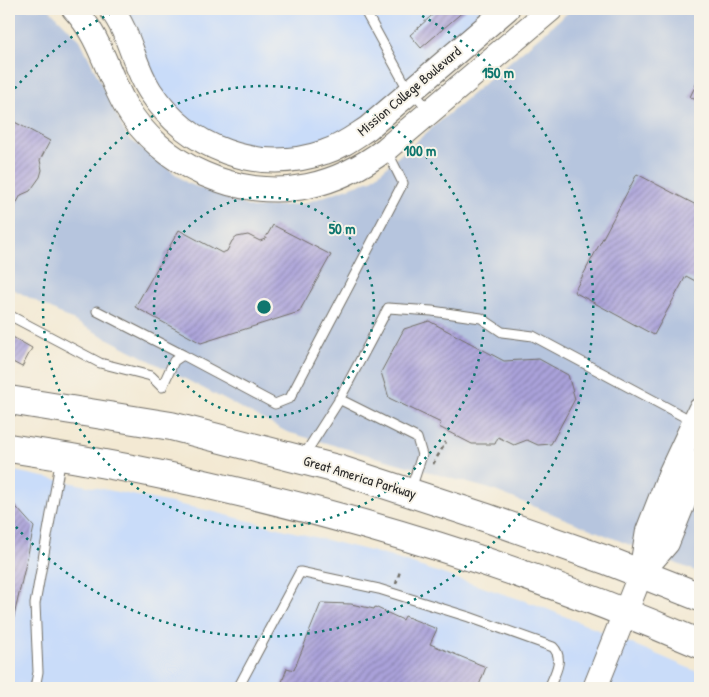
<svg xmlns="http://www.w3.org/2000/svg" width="709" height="697" viewBox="0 0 709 697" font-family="'Patrick Hand',sans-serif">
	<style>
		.built { fill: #c9dcf9 }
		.industrial { fill: #b6c5de }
		.building { fill: url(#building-hatch) }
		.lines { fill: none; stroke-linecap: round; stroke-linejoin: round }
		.lane-casing { stroke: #716e66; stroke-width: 11 }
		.secondary-casing { stroke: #716e66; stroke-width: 26 }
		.primary-casing { stroke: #716e66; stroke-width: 30 }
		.path { stroke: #716e66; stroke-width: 2.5; stroke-dasharray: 4 4; stroke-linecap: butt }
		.lane { stroke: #fff; stroke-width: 9 }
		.secondary { stroke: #fff; stroke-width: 24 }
		.primary { stroke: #fff; stroke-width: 28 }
		.ring { fill: none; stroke: #0f766e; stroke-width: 2.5; stroke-dasharray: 2.5 5 }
		.labels { text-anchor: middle; stroke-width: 4; stroke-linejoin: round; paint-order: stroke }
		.street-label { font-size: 14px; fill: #2b2b2b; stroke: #f7f3e8 }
		.centre { fill: #0f766e; stroke: #f7f3e8; stroke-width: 2.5 }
		.ring-label { font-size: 15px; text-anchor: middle; font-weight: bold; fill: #0f766e; stroke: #f7f3e8; stroke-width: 4; stroke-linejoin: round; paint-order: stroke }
	</style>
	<defs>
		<pattern id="building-hatch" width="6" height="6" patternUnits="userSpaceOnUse" patternTransform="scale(1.25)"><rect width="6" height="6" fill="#aaa2da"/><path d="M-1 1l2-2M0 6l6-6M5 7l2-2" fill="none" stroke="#8b84b1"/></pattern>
	</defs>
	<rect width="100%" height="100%" fill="#f7f3e8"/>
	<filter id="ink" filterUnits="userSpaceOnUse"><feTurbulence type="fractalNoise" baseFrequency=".02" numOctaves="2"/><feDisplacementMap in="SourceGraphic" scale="10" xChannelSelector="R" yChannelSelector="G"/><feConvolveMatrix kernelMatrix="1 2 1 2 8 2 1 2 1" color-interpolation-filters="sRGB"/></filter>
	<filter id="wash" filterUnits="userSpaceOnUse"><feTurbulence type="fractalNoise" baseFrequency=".0096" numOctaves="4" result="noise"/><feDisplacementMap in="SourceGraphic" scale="20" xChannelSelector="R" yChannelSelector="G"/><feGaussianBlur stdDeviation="1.12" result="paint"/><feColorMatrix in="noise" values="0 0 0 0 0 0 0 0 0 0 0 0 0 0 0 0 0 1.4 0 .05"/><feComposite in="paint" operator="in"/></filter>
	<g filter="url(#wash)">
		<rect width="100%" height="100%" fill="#f3e9d3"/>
		<!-- built -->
		<path class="built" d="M 120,9 L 494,9 L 347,133 L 308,148 L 242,151 L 197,126 L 165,99 Z
			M 9,470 L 206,510 L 382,554 L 537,605 L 642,648 L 700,673 L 700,688 L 9,688 Z"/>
		<!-- industrial -->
		<path class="industrial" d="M 9,9 L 49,9 L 80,40 L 127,137 L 187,183 L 252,208 L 303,204 L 371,180 L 572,9 L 700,9 L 700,573 L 493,490 L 287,432 L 9,287 Z"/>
		<g id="blocks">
			<!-- building -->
			<path class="building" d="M 439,9 L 466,9 L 421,48 L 410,35 Z
				M 700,76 L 700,102 L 690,97 Z
				M 9,119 L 50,141 L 40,160 L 42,170 L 40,177 L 30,191 L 21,195 L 11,213 L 9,212 Z
				M 637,174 L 700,207 L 700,281 L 699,283 L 686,276 L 654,335 L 574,292 Z
				M 273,225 L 331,255 L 299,312 L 201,343 L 135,307 L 179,230 L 222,253 L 227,251 L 232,241 L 237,237 L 248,235 L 260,241 L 265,239 Z
				M 429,321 L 504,361 L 539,359 L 568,375 L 575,399 L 551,444 L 538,445 L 527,440 L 514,445 L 498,437 L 495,444 L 472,444 L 439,427 L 441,423 L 389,398 L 381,372 L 404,329 Z
				M 9,335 L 32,348 L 22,367 L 9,360 Z
				M 9,499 L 34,527 L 12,625 L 9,625 Z
				M 321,603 L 351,604 L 374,609 L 375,607 L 403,620 L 405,616 L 437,629 L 430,644 L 486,667 L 478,688 L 287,688 L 281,685 L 287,668 L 294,670 Z"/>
		</g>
	</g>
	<g filter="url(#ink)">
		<use href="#blocks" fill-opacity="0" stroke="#716e66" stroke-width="1"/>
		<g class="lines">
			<!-- lane casing -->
			<g class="lane-casing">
				<path id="lane" d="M 364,9 L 404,82 L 430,111
					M 97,311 L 183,355
					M 9,315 L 100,363 L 151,376 L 162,387 L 174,361 L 183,355 L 275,404 L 290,398 L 403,183 L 387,151
					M 339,399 L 417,438 L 422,455 L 411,489
					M 303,457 L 338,402 L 388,308 L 432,311 L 481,318 L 502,332 L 533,336 L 694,422
					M 35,688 L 38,672 L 35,604 L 61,458
					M 238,688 L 300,572 L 379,589 L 469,617 L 553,647 C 565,659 554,675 549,688"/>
			</g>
			<!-- secondary casing -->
			<g class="secondary-casing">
				<path id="secondary" d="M 74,9 C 100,36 107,73 125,105 C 160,166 239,201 308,186 C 337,180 362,167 386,149 L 551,9
					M 111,9 C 130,33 133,65 150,91 C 188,149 258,175 325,152 C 341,147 354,137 368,128 L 507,9
					M 641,573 L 667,543 L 700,461
					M 595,688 L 641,573 L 648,531 L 671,472 L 700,410"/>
			</g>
			<!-- primary casing -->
			<g class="primary-casing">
				<path id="primary" d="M 9,400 L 171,426 L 341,470 L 487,518 L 606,560 L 700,597
					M 9,448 C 242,482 485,550 700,644"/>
			</g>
			<!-- path -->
			<path class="path" d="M 433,464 L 446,442
				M 396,584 L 400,571"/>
			<!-- lane -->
			<use href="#lane" class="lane"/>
			<!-- secondary -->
			<use href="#secondary" class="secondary"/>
			<!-- primary -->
			<use href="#primary" class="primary"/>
		</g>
	</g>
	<!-- distance rings -->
	<g class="ring">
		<circle cx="264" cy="307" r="110"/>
		<circle cx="264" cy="307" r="221"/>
		<path d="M10 94A331 331 0 0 1 119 9M409 9A331 331 0 1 1 10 520"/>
	</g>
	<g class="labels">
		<!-- street labels -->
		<g class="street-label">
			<text transform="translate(409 91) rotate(-40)" y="5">Mission College Boulevard</text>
			<text transform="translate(360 477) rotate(17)" y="5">Great America Parkway</text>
		</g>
	</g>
	<circle cx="264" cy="307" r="8" class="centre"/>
	<g class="ring-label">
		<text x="498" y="78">150 m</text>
		<text x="420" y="156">100 m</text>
		<text x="342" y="234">50 m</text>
	</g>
	<!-- margin -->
	<rect width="709" height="697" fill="none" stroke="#f7f3e8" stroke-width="30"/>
</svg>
